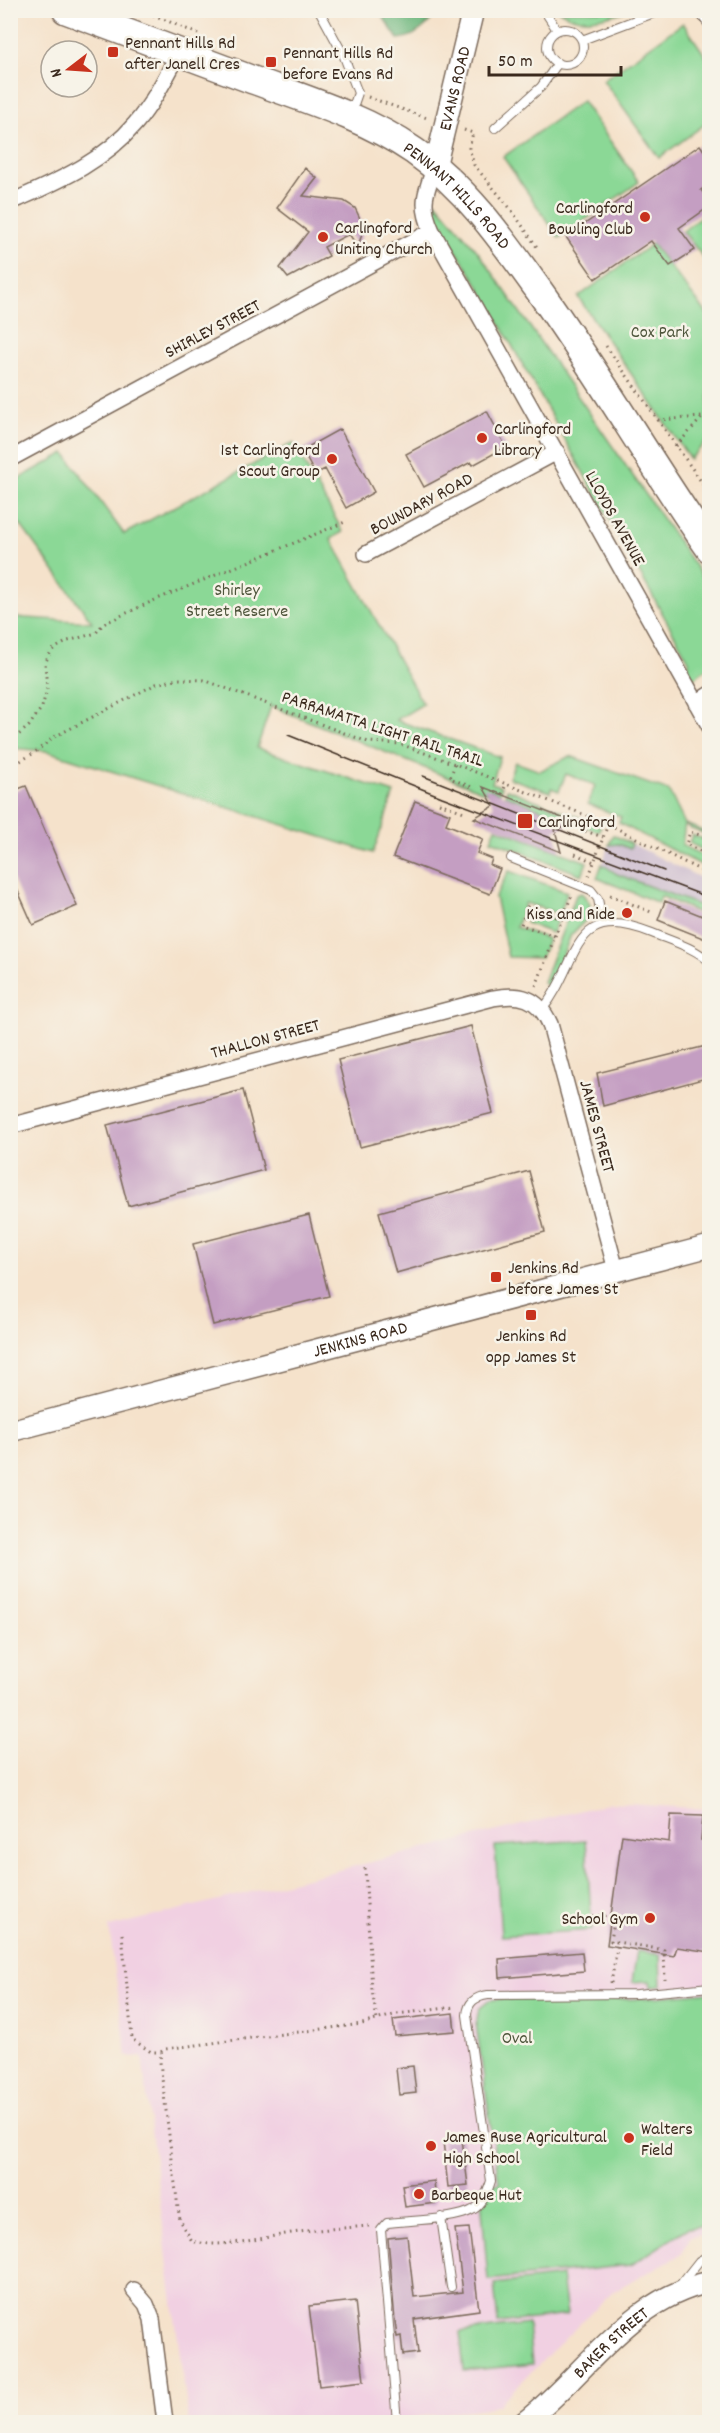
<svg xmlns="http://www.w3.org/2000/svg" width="720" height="2433" viewBox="0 0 720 2433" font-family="Dekko,sans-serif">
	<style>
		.built { fill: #f1d0e2 }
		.industrial { fill: #cebed0 }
		.green { fill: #8bd896; stroke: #63815a; stroke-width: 1.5 }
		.forest { fill: #70b87f; stroke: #56714e; stroke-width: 1.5 }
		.building { fill: #c49ec2 }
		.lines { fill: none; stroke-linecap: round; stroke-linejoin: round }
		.lane-casing { stroke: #7c6a5b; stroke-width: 10 }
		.street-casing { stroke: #7c6a5b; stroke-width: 18 }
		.secondary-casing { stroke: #7c6a5b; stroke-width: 24 }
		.highway-casing { stroke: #7c6a5b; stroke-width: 30 }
		.path { stroke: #7c6a5b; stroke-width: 3; stroke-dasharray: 1.5 4.5; stroke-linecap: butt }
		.lane { stroke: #fff; stroke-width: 8 }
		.street { stroke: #fff; stroke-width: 15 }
		.secondary { stroke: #fff; stroke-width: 21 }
		.highway { stroke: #fff; stroke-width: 27 }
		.tram { stroke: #3b2a1e; stroke-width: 1.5 }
		.poi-dot { fill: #c8321e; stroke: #f7f3e8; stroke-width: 2 }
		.labels { text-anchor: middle; stroke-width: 5; stroke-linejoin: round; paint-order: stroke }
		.poi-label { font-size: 18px; fill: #3b2a1e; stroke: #f7f3e8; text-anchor: start }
		.street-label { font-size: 18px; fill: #3b2a1e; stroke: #f7f3e8 }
		.park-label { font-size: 18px; fill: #4f563c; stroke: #f7f3e8 }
	</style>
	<rect width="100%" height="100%" fill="#f7f3e8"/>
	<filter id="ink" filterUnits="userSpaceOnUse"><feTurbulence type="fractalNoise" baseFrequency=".0167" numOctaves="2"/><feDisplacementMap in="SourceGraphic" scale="12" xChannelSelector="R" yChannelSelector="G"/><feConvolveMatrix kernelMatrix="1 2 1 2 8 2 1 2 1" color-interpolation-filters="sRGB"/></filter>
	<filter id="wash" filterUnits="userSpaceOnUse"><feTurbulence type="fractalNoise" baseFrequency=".008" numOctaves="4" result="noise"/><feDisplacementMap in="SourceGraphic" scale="24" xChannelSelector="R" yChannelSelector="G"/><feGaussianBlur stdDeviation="1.35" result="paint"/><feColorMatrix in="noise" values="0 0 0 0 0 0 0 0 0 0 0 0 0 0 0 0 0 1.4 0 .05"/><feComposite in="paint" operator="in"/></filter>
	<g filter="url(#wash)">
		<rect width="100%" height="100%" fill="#f5e2cb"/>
		<!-- built -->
		<path class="built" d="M 610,1803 L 709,1809 L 709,2234 L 691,2236 L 680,2255 L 613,2291 L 499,2404 L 486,2408 L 379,2422 L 189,2422 L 167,2258 L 142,2056 L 127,2057 L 109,1927 Z"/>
		<!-- industrial -->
		<path class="industrial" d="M 619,844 L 630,849 L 632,844 L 709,882 L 709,909 L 617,874 L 602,864 L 609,845 Z"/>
		<!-- green -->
		<path class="green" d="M 559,11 L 626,11 C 603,18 580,25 559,11 Z
			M 683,23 L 709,61 L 709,121 L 659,158 L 603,80 Z
			M 582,101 L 639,182 L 559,238 L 503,157 Z
			M 436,202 L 479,253 L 709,586 L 709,667 L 691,680 L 688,673 L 689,661 L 478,285 L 457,252 L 439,228 L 434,220 L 432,206 Z
			M 709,210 L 709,265 L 683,231 Z
			M 652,244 L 709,316 L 709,439 L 690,459 L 578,297 Z
			M 293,443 L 343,532 L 331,539 L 423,704 L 396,720 L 500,757 L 492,783 L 502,787 L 499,793 L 491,789 L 489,794 L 271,706 L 257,748 L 394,793 L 373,853 L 47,751 L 11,748 L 10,617 L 92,622 L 11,512 L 11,483 L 65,453 L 124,534 Z
			M 570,756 L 669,791 L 685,824 L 709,833 L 709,835 L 691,829 L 685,824 L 682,845 L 709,859 L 709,869 L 619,823 L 621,817 L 588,804 L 595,785 L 566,774 L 559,791 L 551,788 L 550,792 L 509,778 L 515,762 L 540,771 Z
			M 507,789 L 601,826 L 599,832 L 505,795 Z
			M 496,828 L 587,862 L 582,875 L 491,840 Z
			M 613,835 L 632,844 L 630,849 L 619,844 L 609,845 Z
			M 692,835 L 709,841 L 709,853 L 689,843 Z
			M 602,864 L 617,874 L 709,909 L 709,917 L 661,896 L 659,903 L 597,878 Z
			M 509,871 L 567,892 L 560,914 L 525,903 L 516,927 L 548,939 L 541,958 L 508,957 L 495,897 Z
			M 582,893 L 589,902 L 591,910 L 587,919 L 571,935 L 552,982 L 547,986 L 543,982 L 576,895 Z
			M 530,911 L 557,921 L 552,933 L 526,923 Z
			M 586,1840 L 592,1930 L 501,1936 L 495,1846 Z
			M 637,1951 L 660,1955 L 661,1986 L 651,1987 L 650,1981 L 632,1982 Z
			M 709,1992 L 709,2226 L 688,2228 L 631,2265 L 488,2280 L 480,2186 L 499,2183 L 476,2024 L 479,2009 L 490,2000 L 499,1999 L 633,1999 Z
			M 562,2276 L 567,2315 L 498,2323 L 494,2284 Z
			M 528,2324 L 532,2364 L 464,2371 L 460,2332 Z"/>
		<!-- forest -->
		<path class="forest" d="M 379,11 L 436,11 C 430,25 413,39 398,39 Z"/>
		<g id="blocks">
			<!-- building -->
			<path class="building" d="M 700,145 L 710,159 L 710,183 L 701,190 L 710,202 L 710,206 L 679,228 L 695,250 L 670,266 L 651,241 L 595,279 L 566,237 Z
				M 305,168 L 317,178 L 303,196 L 344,201 L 355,208 L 364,227 L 358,247 L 349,234 L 324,247 L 329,256 L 288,278 L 280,268 L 308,232 L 277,208 Z
				M 487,411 L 506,447 L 473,465 L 471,462 L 424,487 L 406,454 Z
				M 340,429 L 374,492 L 346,508 L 325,469 L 315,474 L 302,450 Z
				M 26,786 L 77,906 L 33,925 L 10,873 L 10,792 Z
				M 483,787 L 575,823 L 555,830 L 561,852 L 474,818 L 494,806 Z
				M 415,801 L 450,814 L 446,824 L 483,839 L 477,853 L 492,859 L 490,865 L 500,869 L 490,894 L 393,857 Z
				M 665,901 L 710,919 L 710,941 L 658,920 Z
				M 471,1026 L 493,1113 L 360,1147 L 338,1060 Z
				M 710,1045 L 710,1077 L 603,1106 L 597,1073 Z
				M 243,1090 L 264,1170 L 128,1206 L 107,1125 Z
				M 529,1171 L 545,1232 L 396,1273 L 379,1212 Z
				M 309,1215 L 329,1296 L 213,1325 L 193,1244 Z
				M 671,1815 L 703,1816 L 701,1840 L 710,1841 L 710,1952 L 677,1947 L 674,1956 L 607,1945 L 622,1835 L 669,1842 Z
				M 582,1952 L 584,1971 L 500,1978 L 499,1959 Z
				M 453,2013 L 455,2031 L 395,2036 L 393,2020 Z
				M 413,2066 L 416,2093 L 399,2095 L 396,2068 Z
				M 462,2139 L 468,2185 L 448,2187 L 443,2141 Z
				M 434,2181 L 436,2203 L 405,2207 L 402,2185 Z
				M 469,2228 L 479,2310 L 414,2319 L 418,2353 L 403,2355 L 401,2336 L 397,2337 L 395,2321 L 388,2238 L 407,2236 L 414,2297 L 463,2292 L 455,2229 Z
				M 355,2301 L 364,2381 L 319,2386 L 309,2306 Z"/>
		</g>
	</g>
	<g filter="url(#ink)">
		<use href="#blocks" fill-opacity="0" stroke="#7c6a5b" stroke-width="1.5"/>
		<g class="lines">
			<!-- lane casing -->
			<g class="lane-casing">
				<path id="lane" d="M 319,10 L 343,54 L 358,93 L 351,113
					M 544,10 L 557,30
					M 697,10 L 710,26
					M547 47a18 18 0 1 1 36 0a18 18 0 1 1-36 0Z
					M 582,40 L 662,10
					M 495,128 L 541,87 L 558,63
					M 511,858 L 591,890 L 598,899 L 603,925
					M 542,1010 C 581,963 569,900 652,933 C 671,941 694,947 710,962
					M 441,2217 L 451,2287
					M 680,2285 L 699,2261 L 710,2255
					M 397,2422 L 381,2230 L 387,2223 C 408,2220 463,2221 478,2206 C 485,2199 488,2190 491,2181 L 467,2015 C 468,2002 475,1997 488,1995 L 637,1994 L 710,1987"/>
			</g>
			<!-- street casing -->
			<g class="street-casing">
				<path id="street" d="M 435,167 C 425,193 420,205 432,231 L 710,727
					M 18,199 C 60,180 104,161 135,124 C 153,103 166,77 179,53
					M 10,459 L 432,231
					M 366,554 L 557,452
					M 696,703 L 710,694
					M 10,1126 L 493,998 C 520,993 538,997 550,1024 L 616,1270
					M 134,2290 L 146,2304 L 152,2319 L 165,2422"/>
			</g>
			<!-- secondary casing -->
			<g class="secondary-casing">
				<g id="secondary">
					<path id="s1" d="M 435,167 L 473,10"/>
					<path id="s2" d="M 10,1431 L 710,1246"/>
					<path id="s3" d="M 525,2422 C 585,2375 630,2298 710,2282"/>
				</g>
			</g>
			<!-- highway casing -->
			<g class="highway-casing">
				<g id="highway">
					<path id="s4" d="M 66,10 C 129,34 191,57 253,80 C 308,100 366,118 414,151 C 464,186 500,236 535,285 C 597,370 649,462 710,549"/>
				</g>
			</g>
			<!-- path -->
			<path class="path" d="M 142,10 L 198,34
				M 368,97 L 427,118
				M 464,130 L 473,133 L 469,148 L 474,165 L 510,208 L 537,247
				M 606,346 L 710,494
				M 658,420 L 703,417
				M 676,446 L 710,409
				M 10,742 L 29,726 L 42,707 L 47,690 L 45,663 L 52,650 L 68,641 L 96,633 L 103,624 L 155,600 L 345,522
				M 455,764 L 450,778 L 474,788
				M 10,767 L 34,753 L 54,737 L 156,684 L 178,679 L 204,680 L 368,742 L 400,744 L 455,764 L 608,824 L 710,875
				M 502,794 L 506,784
				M 439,803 L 464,812
				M 585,831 L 603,837
				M 710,838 L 690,832 L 686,844 L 710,856
				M 575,854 L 594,862
				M 589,876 L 608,824
				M 610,895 L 651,912
				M 555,936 L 562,919
				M 536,986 L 555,936 L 521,925 L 527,907 L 562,919 L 572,895
				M 365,1868 L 372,1990 L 377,2020
				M 592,1916 L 615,1915 L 611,1941 L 664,1950 L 665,1980
				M 122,1934 L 132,2039 L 151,2052 L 161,2052
				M 611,1983 L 618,1942
				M 369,2226 C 346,2228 322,2229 299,2232 C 267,2236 222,2250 192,2241 L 180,2220 L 178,2208 L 160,2062 L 161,2052 L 165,2049 L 362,2024 L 397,2014 L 455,2007"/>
			<!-- lane -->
			<use href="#lane" class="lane"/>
			<!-- street -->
			<use href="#street" class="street"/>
			<!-- secondary -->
			<use href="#secondary" class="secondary"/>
			<!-- highway -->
			<use href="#highway" class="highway"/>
			<!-- tram -->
			<path class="tram" d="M 288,735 L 442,797 L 710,898
				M 423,776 L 664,871"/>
		</g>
	</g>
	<!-- markers -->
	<g class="poi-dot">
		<rect x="107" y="46" width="12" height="12" rx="3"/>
		<rect x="265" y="56" width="12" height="12" rx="3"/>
		<circle cx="645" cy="217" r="6"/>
		<circle cx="323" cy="237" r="6"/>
		<circle cx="482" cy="438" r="6"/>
		<circle cx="332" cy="459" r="6"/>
		<rect x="517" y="813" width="16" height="16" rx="3"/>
		<circle cx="627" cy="913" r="6"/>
		<rect x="490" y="1271" width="12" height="12" rx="3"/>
		<rect x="525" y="1309" width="12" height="12" rx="3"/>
		<circle cx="650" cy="1918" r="6"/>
		<circle cx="629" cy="2138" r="6"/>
		<circle cx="431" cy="2146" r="6"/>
		<circle cx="419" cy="2194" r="6"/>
	</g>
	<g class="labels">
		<!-- poi labels -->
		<g class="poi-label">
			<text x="125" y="48">Pennant Hills Rd<tspan x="125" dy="21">after Janell Cres</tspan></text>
			<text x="283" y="58">Pennant Hills Rd<tspan x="283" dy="21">before Evans Rd</tspan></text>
			<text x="633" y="213" text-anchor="end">Carlingford<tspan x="633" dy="21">Bowling Club</tspan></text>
			<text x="335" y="233">Carlingford<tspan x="335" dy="21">Uniting Church</tspan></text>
			<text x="494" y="434">Carlingford<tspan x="494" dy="21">Library</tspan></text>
			<text x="320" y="455" text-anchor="end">1st Carlingford<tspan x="320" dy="21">Scout Group</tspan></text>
			<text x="538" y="827">Carlingford</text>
			<text x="615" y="919" text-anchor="end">Kiss and Ride</text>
			<text x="508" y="1273">Jenkins Rd<tspan x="508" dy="21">before James St</tspan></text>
			<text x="531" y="1341" text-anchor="middle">Jenkins Rd<tspan x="531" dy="21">opp James St</tspan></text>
			<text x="638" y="1924" text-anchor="end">School Gym</text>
			<text x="641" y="2134">Walters<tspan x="641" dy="21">Field</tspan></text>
			<text x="443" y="2142">James Ruse Agricultural<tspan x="443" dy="21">High School</tspan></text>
			<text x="431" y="2200">Barbeque Hut</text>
		</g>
		<!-- street labels -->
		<g class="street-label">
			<text dy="6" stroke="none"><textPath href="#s1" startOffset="81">EVANS ROAD</textPath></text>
			<text dy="6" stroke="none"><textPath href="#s4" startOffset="438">PENNANT HILLS ROAD</textPath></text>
			<text transform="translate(212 328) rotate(-28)" y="6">SHIRLEY STREET</text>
			<text transform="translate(421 503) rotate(-28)" y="6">BOUNDARY ROAD</text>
			<text transform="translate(616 518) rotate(61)" y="6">LLOYDS AVENUE</text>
			<text transform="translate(383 728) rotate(18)" y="6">PARRAMATTA LIGHT RAIL TRAIL</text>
			<text transform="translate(265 1038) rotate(-15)" y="6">THALLON STREET</text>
			<text transform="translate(598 1126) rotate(75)" y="6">JAMES STREET</text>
			<text dy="6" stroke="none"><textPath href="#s2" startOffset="362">JENKINS ROAD</textPath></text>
			<text dy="6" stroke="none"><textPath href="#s3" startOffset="117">BAKER STREET</textPath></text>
		</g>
		<!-- park labels -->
		<g class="park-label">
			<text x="660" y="337">Cox Park</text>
			<text x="237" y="595">Shirley<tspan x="237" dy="21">Street Reserve</tspan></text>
			<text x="517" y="2043">Oval</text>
		</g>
	</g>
	<!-- margin -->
	<rect width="720" height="2433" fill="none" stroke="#f7f3e8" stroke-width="36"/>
	<!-- north arrow -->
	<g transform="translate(69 69) rotate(253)"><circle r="28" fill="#f7f3e8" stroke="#aca397" stroke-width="1.5"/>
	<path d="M0-4.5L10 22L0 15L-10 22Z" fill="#c8321e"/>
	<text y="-9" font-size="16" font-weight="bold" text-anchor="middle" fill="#3b2a1e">N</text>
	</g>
	<!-- scale -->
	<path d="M489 66v9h132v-9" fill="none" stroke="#3b2a1e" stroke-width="3"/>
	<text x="498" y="66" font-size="18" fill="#3b2a1e" stroke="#f7f3e8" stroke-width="4.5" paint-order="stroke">50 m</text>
</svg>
